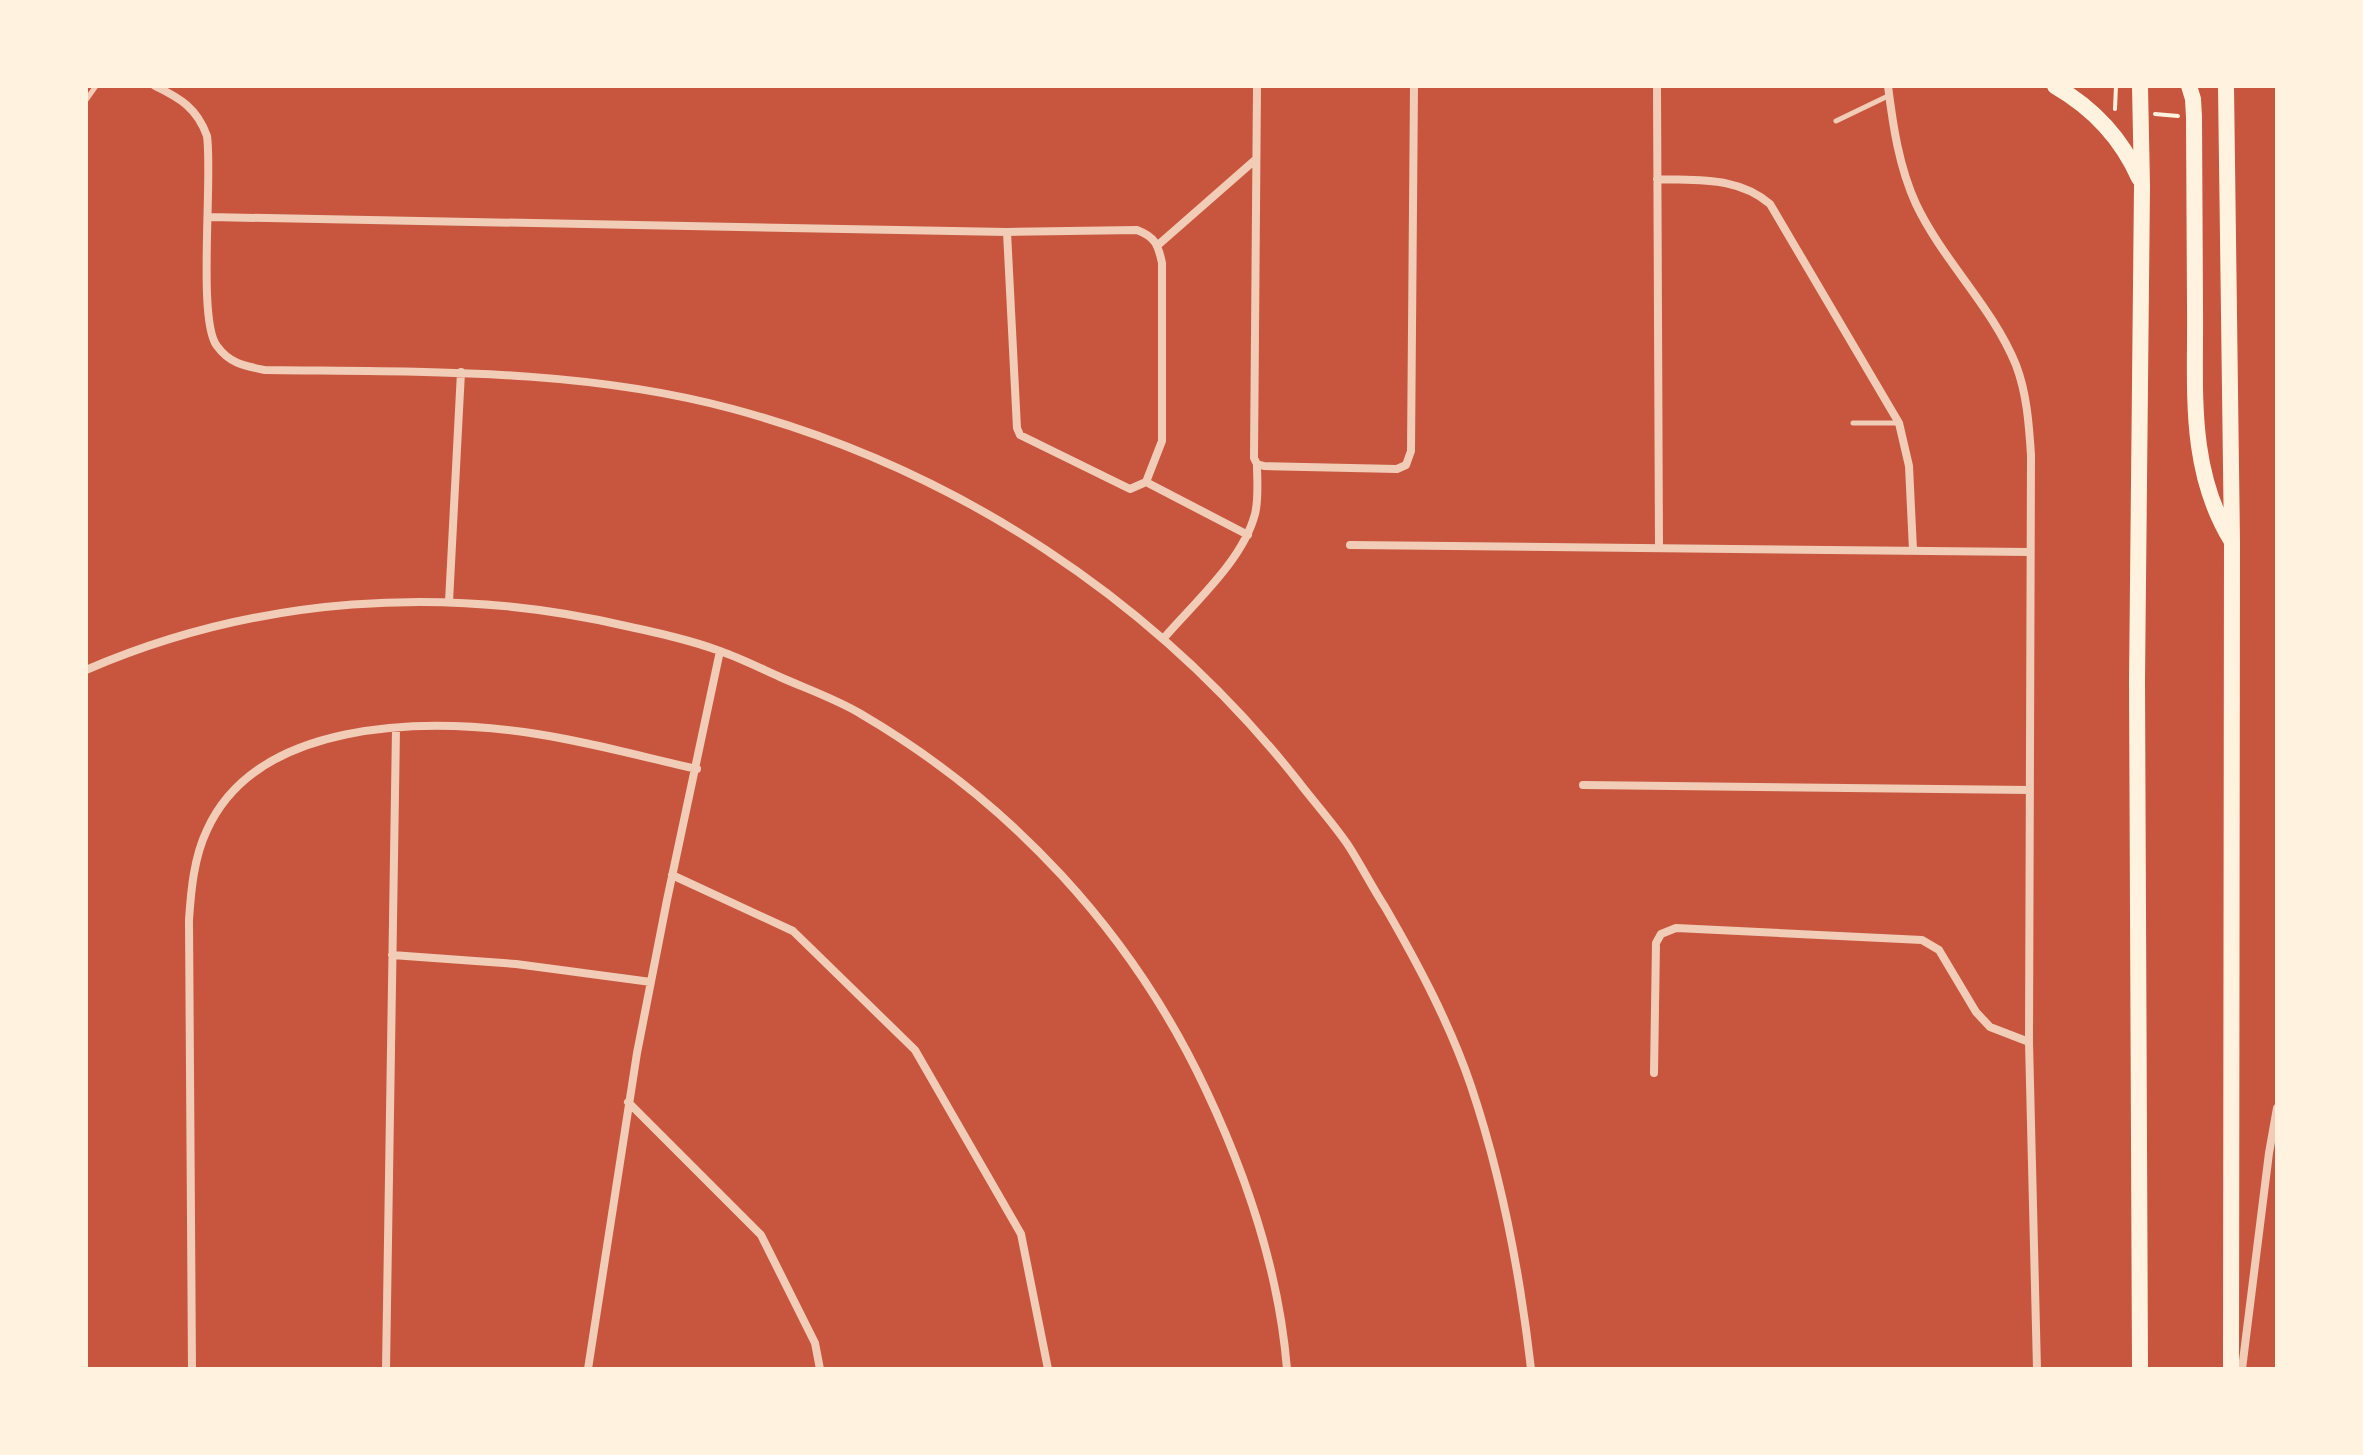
<svg xmlns="http://www.w3.org/2000/svg" width="2363" height="1455" viewBox="0 0 2363 1455" font-family="Mulish,sans-serif">
	<style>
		.lines { fill: none; stroke-linecap: round; stroke-linejoin: round }
		.path { stroke: #fff3e0; stroke-width: 4 }
		.service { stroke: #f1ccb7; stroke-width: 5 }
		.minor { stroke: #f1ccb7; stroke-width: 8 }
		.secondary { stroke: #fff3e0; stroke-width: 16 }
	</style>
	<rect width="100%" height="100%" fill="#c8553d"/>
	<g class="lines">
		<!-- path -->
		<path class="path" d="M 2115,109 L 2116,86
			M 2155,114 L 2178,116"/>
		<!-- service -->
		<path class="service" d="M 86,100 L 96,86
			M 1836,121 L 1888,96
			M 1853,423 L 1898,423"/>
		<!-- minor -->
		<path class="minor" d="M 155,86 C 180,98 197,108 207,136 C 213,178 197,321 217,346 C 230,364 245,366 265,370 C 422,372 581,368 733,409 C 956,469 1155,600 1298,781 C 1314,802 1333,823 1348,845 C 1361,865 1372,887 1385,907 C 1418,964 1450,1024 1471,1086 C 1502,1178 1520,1273 1531,1369
			M 1257,86 L 1254,458 L 1257,464 L 1264,466 L 1397,469 L 1406,465 L 1411,451 L 1414,86
			M 1657,86 L 1659,548
			M 1888,86 C 1893,126 1899,167 1916,204 C 1943,261 1992,306 2016,365 C 2027,394 2029,425 2031,455 L 2029,1042 L 2037,1369
			M 1657,179 C 1698,181 1737,176 1770,204 L 1899,423 L 1909,466 L 1913,550
			M 209,217 L 1007,232 L 1137,230 C 1155,237 1158,244 1162,263 L 1162,441 L 1146,482 L 1130,489 L 1020,435 L 1017,428 L 1007,232
			M 1158,245 L 1255,160
			M 1146,482 L 1248,535
			M 1350,545 L 2030,552
			M 449,602 L 461,372
			M 1164,638 C 1195,602 1243,560 1255,514 C 1259,498 1257,480 1257,464
			M 86,670 C 257,596 445,584 626,626 C 658,633 690,640 720,651 C 740,658 760,668 780,677 C 807,689 836,699 861,714 C 1011,802 1132,932 1206,1090 C 1248,1179 1279,1271 1287,1369
			M 1583,785 L 2030,790
			M 672,875 L 793,931 L 915,1050 L 1021,1234 L 1048,1369
			M 392,955 L 516,964 L 651,982
			M 1654,1073 L 1656,943 L 1661,934 L 1676,928 L 1922,940 L 1939,950 L 1976,1012 L 1990,1027 L 2029,1042
			M 628,1102 L 761,1235 L 815,1343 L 820,1369
			M 192,1369 L 189,920 C 191,890 194,857 207,830 C 257,720 421,718 524,732 C 582,740 639,756 697,769
			M 386,1369 L 396,729
			M 588,1369 L 637,1053 L 667,900 L 720,651
			M 2242,1369 L 2269,1153 L 2277,1108"/>
		<!-- secondary -->
		<path class="secondary" d="M 2055,86 C 2093,108 2121,137 2139,178
			M 2189,86 L 2193,99 L 2194,117 C 2194,180 2195,244 2195,307 C 2196,388 2187,468 2231,540
			M 2226,86 L 2232,542 L 2231,1369
			M 2140,1369 L 2137,681 L 2142,186 L 2140,86"/>
	</g>
	<!-- border -->
	<rect width="2363" height="1455" fill="none" stroke="#fff3e0" stroke-width="176"/>
</svg>
